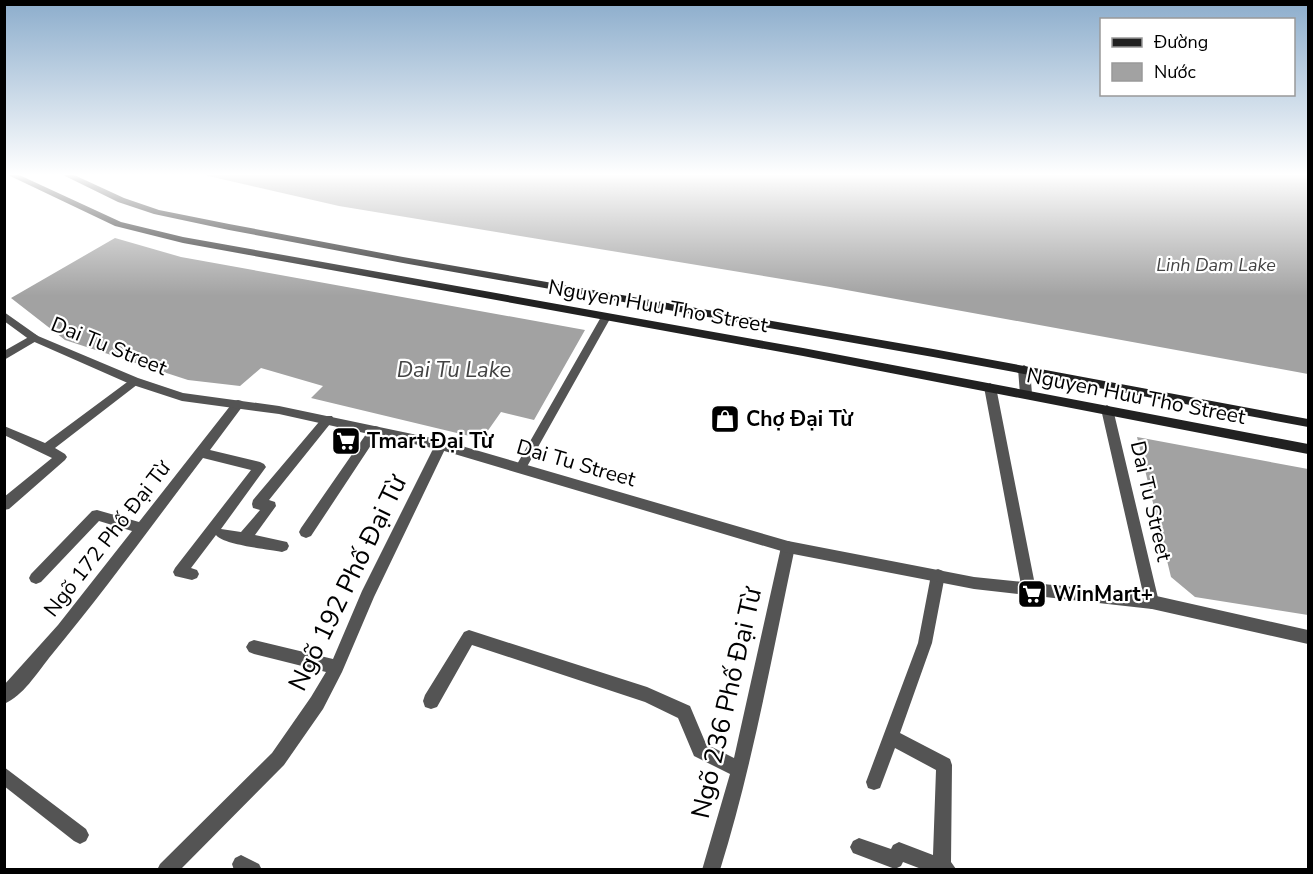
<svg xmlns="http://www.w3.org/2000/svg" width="1313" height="874" viewBox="0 0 1313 874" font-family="'Nunito Sans',sans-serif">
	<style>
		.water { fill: #a2a2a2 }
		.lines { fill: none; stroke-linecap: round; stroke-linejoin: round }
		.service { fill: #545454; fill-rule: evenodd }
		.tertiary { fill: #545454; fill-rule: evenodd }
		.secondary { fill: #212121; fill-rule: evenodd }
		.labels { text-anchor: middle; stroke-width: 4.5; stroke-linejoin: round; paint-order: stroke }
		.far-water-label { font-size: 18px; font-style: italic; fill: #434343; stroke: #fff }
		.street-label { font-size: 21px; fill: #000; stroke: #fff }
		.poi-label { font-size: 21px; font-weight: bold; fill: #000; stroke: #fff; text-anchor: start }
		.water-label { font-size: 22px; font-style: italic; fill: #434343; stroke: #fff }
		.near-street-label { font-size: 26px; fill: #000; stroke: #fff }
	</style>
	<rect width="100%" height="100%" fill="#fff"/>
	<!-- water -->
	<path class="water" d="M 200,174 L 1308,174 L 1308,374 L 830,287 L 339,206 Z
		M 115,238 L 181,257 L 585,330 L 534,420 L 501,412 L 482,439 L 311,398 L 323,386 L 261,368 L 240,386 L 188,380 L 65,340 L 11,298 Z
		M 1137,437 L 1308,469 L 1308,615 L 1195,597 L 1171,577 Z"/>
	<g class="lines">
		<!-- service -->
		<path class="service" d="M 606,314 L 611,317 L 524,472 L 516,472 L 514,469 L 516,466 L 601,317 Z
			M 34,334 L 38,336 L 39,338 L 38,340 L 4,360 L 4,351 Z
			M 134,377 L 140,381 L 138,384 L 55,448 L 65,454 L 67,457 L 65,460 L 9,509 L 4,510 L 4,497 L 52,458 L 4,435 L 4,426 L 45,443 Z
			M 990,383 L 996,387 L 1036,590 L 1034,594 L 1029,596 L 1024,594 L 1022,590 L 984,387 Z
			M 238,400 L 242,401 L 244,404 L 242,407 L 210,450 L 260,462 L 264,464 L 266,467 L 221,529 L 241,532 L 260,510 L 253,508 L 252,504 L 253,500 L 324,416 L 332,416 L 334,419 L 269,500 L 275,502 L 276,506 L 255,535 L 287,542 L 289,546 L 287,550 L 282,552 C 267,549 224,545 216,535 L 191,568 L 197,570 L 199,574 L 197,578 L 192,580 L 175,576 L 173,572 L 175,568 L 251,470 L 203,458 C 152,525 103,593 49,658 C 37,673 23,696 4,704 L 4,685 L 58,625 L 132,531 L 99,521 L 41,582 L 36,584 L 31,582 L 29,578 L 31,574 L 92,511 L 97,510 L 139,522 L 234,401 Z
			M 1107,405 L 1113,409 L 1159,602 L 1157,607 L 1152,609 L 1147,607 L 1145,602 L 1101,409 Z
			M 375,426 L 379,427 L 381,430 L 379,433 L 311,536 L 306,538 L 301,536 L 299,532 L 301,528 L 371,427 Z
			M 441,440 L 445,442 L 447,445 L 374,597 L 342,672 L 323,709 L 284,765 L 180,870 L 157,870 L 160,864 L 272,753 L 311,697 L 326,672 L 254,654 L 249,652 L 246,647 L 249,642 L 254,640 L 333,659 L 362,591 L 435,445 L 437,442 Z
			M 788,541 L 793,543 L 795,547 C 772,655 753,764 720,870 L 702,870 L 730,774 L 694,756 L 678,718 L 645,702 L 472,645 L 437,707 L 431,709 L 425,707 L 423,701 L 425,695 L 464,632 L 469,630 L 647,687 L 690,706 L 706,744 L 734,758 L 781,547 L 783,543 Z
			M 938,569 L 943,571 L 945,575 L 932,643 L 900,733 L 950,759 L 952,765 L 951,862 L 956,869 L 924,870 L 903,862 L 901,866 L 895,869 L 853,853 L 850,847 L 853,841 L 859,838 L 891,849 L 893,845 L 899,842 L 933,855 L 936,770 L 895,748 L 880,788 L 874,790 L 868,788 L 866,782 L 918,643 L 931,575 L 933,571 Z
			M 4,767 L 86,829 L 89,835 L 86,841 L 80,844 L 74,841 L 4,786 Z
			M 241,855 L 259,864 L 262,870 L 234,870 L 232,864 L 235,858 Z"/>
		<!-- tertiary -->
		<path class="tertiary" d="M 4,312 L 38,336 L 138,378 L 183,393 L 279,406 L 441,440 L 788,541 L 974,577 L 1152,595 L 1308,630 L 1308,644 L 1152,609 L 974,589 L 788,553 L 441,450 L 279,414 L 182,401 L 130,384 L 30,340 L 4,321 Z
			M 1024,365 L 1030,369 L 1032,394 L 1026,398 L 1020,394 L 1018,369 Z"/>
		<!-- secondary -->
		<path class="secondary" d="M 6,174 L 17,174 L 121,222 L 183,237 L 803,348 L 1308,444 L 1308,454 L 803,356 L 183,243 L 115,226 Z
			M 61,174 L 72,174 L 124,198 L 159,210 L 229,224 L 403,257 L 933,349 L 1308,419 L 1308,427 L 933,357 L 403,263 L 229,230 L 154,214 L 118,202 Z"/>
	</g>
	<!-- sky -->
	<linearGradient id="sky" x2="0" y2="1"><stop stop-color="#8cadcc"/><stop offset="0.59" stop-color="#fff"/><stop offset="1" stop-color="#fff" stop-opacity="0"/></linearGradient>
	<rect width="1313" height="296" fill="url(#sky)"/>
	<!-- icons -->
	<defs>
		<g id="shop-square" transform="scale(1.5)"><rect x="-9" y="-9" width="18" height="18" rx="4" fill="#000" stroke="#fff"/><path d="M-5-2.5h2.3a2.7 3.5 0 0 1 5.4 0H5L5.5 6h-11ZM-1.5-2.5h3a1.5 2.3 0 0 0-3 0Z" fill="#fff"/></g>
		<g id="supermarket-square" transform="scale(1.5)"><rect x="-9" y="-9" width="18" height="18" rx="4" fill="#000" stroke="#fff"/><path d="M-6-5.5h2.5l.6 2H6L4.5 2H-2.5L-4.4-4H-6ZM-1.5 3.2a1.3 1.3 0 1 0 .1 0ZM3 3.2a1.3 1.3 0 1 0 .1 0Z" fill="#fff"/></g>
	</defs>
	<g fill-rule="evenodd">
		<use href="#shop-square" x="725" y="419"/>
		<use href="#supermarket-square" x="346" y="441"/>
		<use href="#supermarket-square" x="1032" y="594"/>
	</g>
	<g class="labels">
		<!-- far-water labels -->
		<g class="far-water-label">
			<text x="1216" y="271">Linh Dam Lake</text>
		</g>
		<!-- street labels -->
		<g class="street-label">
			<text transform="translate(658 306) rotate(10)" y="7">Nguyen Huu Tho Street</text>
			<text transform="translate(109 346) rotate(22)" y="7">Dai Tu Street</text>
			<text transform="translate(1136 396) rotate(11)" y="7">Nguyen Huu Tho Street</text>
			<text transform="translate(576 463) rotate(16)" y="7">Dai Tu Street</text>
			<text transform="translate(1151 501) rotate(77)" y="7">Dai Tu Street</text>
			<text transform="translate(107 539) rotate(-52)" y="7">Ngõ 172 Phố Đại Từ</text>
		</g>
		<!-- poi labels -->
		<g class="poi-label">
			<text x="746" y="426">Chợ Đại Từ</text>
			<text x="367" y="448">Tmart Đại Từ</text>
			<text x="1053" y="601">WinMart+</text>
		</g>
		<!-- water labels -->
		<g class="water-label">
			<text x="454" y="377">Dai Tu Lake</text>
		</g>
		<!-- near-street labels -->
		<g class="near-street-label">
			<text transform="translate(347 583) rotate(-64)" y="9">Ngõ 192 Phố Đại Từ</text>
			<text transform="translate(726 703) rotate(-77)" y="9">Ngõ 236 Phố Đại Từ</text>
		</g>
	</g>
	<!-- border -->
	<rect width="1313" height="874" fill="none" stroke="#000000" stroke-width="12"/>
	<!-- legend -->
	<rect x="1100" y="18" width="195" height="78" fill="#ffffff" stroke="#999999" stroke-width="1.5"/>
	<rect x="1112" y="38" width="30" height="9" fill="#212121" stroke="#999999" stroke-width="1.5"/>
	<text x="1154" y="48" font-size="18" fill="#000000">Đường</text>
	<rect x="1112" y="63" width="30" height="18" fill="#a2a2a2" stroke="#999999" stroke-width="1.5"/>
	<text x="1154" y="78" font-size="18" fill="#000000">Nước</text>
</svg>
